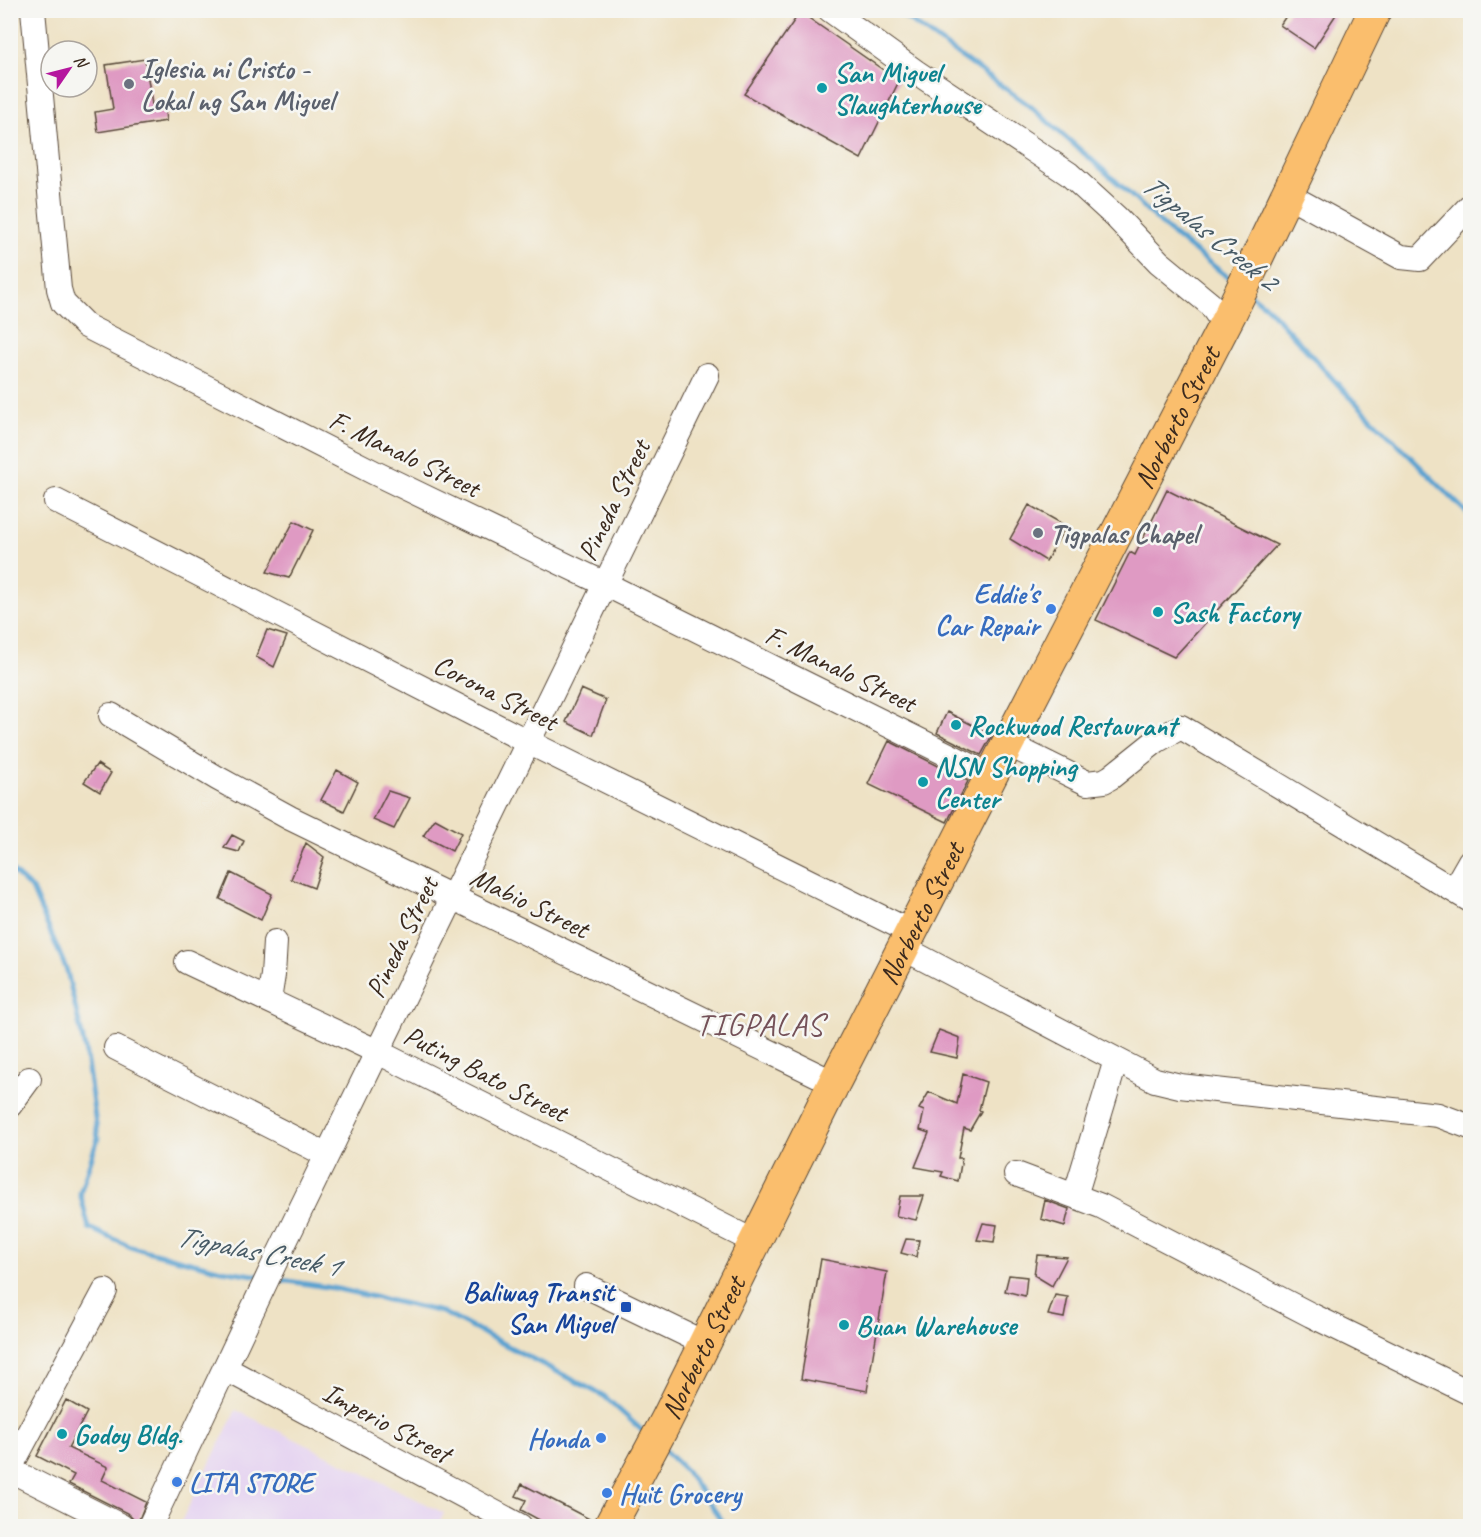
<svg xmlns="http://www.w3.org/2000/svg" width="1481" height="1537" viewBox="0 0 1481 1537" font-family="Caveat,sans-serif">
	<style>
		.built { fill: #e5d3f1 }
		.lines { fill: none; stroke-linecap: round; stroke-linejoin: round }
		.stream { stroke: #5aa2d0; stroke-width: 5 }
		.building { fill: #df9ac3 }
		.minor-casing { stroke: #564637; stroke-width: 26 }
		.major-casing { stroke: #564637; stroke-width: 34 }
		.minor { stroke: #fff; stroke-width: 24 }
		.major { stroke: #fabe6d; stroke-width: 32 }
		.worship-dot { fill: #6b7280; stroke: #f6f6f2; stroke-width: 2 }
		.culture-dot { fill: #0f9aa8; stroke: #f6f6f2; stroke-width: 2 }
		.shop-dot { fill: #3f7fe0; stroke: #f6f6f2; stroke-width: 2 }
		.transit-dot { fill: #1a4fb4; stroke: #f6f6f2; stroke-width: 2 }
		.labels { text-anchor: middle; stroke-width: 5; stroke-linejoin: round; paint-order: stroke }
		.worship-label { font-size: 28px; font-weight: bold; fill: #5b616d; stroke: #f6f6f2; text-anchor: start }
		.culture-label { font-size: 28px; font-weight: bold; fill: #0d838f; stroke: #f6f6f2; text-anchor: start }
		.street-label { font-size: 28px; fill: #3b2a1e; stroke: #f6f6f2 }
		.shop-label { font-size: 28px; font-weight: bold; fill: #366cbe; stroke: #f6f6f2; text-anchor: end }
		.transit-label { font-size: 28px; font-weight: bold; fill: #164399; stroke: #f6f6f2; text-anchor: end }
		.water-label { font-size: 30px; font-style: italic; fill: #475a65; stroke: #f6f6f2 }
		.quarter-label { font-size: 32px; letter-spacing: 1.5px; fill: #745158; stroke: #f6f6f2 }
	</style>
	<rect width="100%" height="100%" fill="#f6f6f2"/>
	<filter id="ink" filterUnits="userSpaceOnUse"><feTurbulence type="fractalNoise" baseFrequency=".0167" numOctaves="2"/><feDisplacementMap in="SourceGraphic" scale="12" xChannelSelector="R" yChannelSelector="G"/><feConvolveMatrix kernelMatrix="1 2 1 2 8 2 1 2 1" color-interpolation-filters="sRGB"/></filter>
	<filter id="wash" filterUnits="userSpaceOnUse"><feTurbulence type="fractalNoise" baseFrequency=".008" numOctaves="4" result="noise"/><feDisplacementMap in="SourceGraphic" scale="24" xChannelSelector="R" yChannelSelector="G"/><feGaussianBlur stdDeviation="1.35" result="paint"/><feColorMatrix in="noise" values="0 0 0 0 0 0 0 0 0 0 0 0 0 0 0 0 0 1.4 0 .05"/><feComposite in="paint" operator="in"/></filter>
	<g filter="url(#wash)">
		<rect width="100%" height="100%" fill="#eee2c5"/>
		<!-- built -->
		<path class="built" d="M 236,1410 L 444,1513 L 438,1526 L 179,1526 Z"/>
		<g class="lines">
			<!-- stream -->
			<path class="stream" d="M 895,10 L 1030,106 L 1118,183 L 1171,233 L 1233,281
				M 1250,294 L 1267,307 L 1344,391 L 1470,516
				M 10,869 L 32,889 L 67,971 L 85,1049 L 98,1138 L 80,1193 L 89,1228 L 131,1247 L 222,1270 L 260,1276
				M 275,1279 L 333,1288 L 442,1312 L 604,1396 L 647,1435
				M 663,1449 L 685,1470 L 726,1526"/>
		</g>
		<g id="blocks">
			<!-- building -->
			<path class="building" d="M 1290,10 L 1339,10 L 1314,48 L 1280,25 Z
				M 800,12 L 899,81 L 861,159 L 744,94 Z
				M 145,59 L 152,105 L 164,103 L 166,121 L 98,132 L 95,112 L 113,109 L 106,65 Z
				M 1167,490 L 1277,545 L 1174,657 L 1096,620 L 1130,552 L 1135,555 Z
				M 1029,505 L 1066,526 L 1046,561 L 1010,539 Z
				M 294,521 L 313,530 L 289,578 L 267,572 Z
				M 267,630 L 287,636 L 274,667 L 256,657 Z
				M 581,689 L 606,700 L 593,735 L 566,722 Z
				M 947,712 L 992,735 L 981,755 L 937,733 Z
				M 889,741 L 968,781 L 947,822 L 868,784 Z
				M 97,764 L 111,773 L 100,792 L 84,782 Z
				M 337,770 L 358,782 L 344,811 L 321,800 Z
				M 388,791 L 410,798 L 394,829 L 373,820 Z
				M 435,819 L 461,833 L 452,851 L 423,836 Z
				M 232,835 L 244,841 L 239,852 L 224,848 Z
				M 306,843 L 324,857 L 314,888 L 291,879 Z
				M 231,873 L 272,894 L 261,920 L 220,899 Z
				M 939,1030 L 960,1038 L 957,1058 L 930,1052 Z
				M 963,1074 L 986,1082 L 979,1110 L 981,1111 L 970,1130 L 964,1128 L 958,1158 L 962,1158 L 958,1181 L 941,1176 L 943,1172 L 915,1167 L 929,1133 L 920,1130 L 924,1111 L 919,1109 L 929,1092 L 957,1104 Z
				M 900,1196 L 924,1196 L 916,1220 L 896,1216 Z
				M 1045,1200 L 1069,1209 L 1065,1226 L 1041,1219 Z
				M 983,1223 L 997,1225 L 994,1242 L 977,1240 Z
				M 906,1239 L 919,1240 L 916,1257 L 901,1253 Z
				M 1037,1255 L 1067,1257 L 1052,1286 L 1034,1275 Z
				M 821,1259 L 887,1272 L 867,1391 L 801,1379 Z
				M 1009,1275 L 1027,1277 L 1025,1296 L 1005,1291 Z
				M 1055,1295 L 1068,1297 L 1064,1318 L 1048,1315 Z
				M 66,1400 L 87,1412 L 68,1448 L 108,1467 L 102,1480 L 146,1502 L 136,1527 L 133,1519 L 127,1513 L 69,1484 L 74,1475 L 37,1456 Z
				M 522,1484 L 593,1521 L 592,1527 L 552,1527 L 521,1510 L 526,1500 L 516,1496 Z"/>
		</g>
	</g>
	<g filter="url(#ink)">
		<use href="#blocks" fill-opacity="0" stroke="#564637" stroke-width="1.5"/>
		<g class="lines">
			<!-- minor casing -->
			<g class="minor-casing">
				<path id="minor" d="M 33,10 L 59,289 L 63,303 L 86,326 L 375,473 L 605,584 L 991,776
					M 830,10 L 916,72 L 1069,174 L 1116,217 L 1159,262 L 1210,304 L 1224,324
					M 1286,194 L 1401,257 L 1420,259 L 1470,206
					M 56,501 L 528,742 L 911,932
					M 111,715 L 217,778 L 290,818 L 834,1083
					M 1008,744 L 1087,783 L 1104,781 L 1111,777 L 1156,741 L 1181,727 L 1470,900
					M 1454,889 L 1470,861
					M 903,948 L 1155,1080 L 1180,1086 L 1438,1115 L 1470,1127
					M 187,962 L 378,1052 L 755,1242
					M 269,1000 L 273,975 L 275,942
					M 116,1048 L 327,1155
					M 10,1105 L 29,1079
					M 1016,1174 L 1101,1206 L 1311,1315 L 1470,1393
					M 1075,1196 L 1116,1060
					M 586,1286 L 704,1343
					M 226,1369 L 520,1526
					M 10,1468 L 105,1291
					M 10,1470 L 121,1526
					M 150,1526 L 276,1260 L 707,375"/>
			</g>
			<!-- major casing -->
			<g class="major-casing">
				<g id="major">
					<path id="s1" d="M 610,1526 L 666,1421 L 834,1083 L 991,776 L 1231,312 L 1375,10"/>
				</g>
			</g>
			<!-- minor -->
			<use href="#minor" class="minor"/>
			<!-- major -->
			<use href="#major" class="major"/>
		</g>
	</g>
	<!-- markers -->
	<g class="worship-dot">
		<circle cx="129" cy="84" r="6"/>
		<circle cx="1038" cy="533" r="6"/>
	</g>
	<g class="culture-dot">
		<circle cx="822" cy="88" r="6"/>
		<circle cx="1158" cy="612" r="6"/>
		<circle cx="956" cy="725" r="6"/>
		<circle cx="923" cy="782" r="6"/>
		<circle cx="844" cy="1325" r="6"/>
		<circle cx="62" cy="1434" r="6"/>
	</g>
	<g class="shop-dot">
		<circle cx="1051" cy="609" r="6"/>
		<circle cx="601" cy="1438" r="6"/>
		<circle cx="177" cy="1482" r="6"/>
		<circle cx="607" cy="1493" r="6"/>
	</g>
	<rect class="transit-dot" x="620" y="1301" width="12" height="12" rx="3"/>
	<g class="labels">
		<!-- worship labels -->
		<g class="worship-label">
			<text x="141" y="78">Iglesia ni Cristo -<tspan x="141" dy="32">Lokal ng San Miguel</tspan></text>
			<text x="1050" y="543">Tigpalas Chapel</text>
		</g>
		<!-- culture labels -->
		<g class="culture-label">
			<text x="834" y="82">San Miguel<tspan x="834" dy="32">Slaughterhouse</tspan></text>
			<text x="1170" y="622">Sash Factory</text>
			<text x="968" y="735">Rockwood Restaurant</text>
			<text x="935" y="776">NSN Shopping<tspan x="935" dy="32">Center</tspan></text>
			<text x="856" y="1335">Buan Warehouse</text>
			<text x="74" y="1444">Godoy Bldg.</text>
		</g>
		<!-- street labels -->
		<g class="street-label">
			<text dy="10" stroke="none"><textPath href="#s1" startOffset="1245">Norberto Street</textPath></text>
			<text transform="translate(405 453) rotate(26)" y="10">F. Manalo Street</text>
			<text transform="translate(613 500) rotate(-64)" y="10">Pineda Street</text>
			<text transform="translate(841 668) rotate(26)" y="10">F. Manalo Street</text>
			<text transform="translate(496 692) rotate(27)" y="10">Corona Street</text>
			<text transform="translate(530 902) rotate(26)" y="10">Mabio Street</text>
			<text dy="10" stroke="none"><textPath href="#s1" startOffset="687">Norberto Street</textPath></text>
			<text transform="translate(401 937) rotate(-64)" y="10">Pineda Street</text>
			<text transform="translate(486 1073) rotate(27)" y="10">Puting Bato Street</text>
			<text dy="10" stroke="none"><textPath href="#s1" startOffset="201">Norberto Street</textPath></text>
			<text transform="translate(387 1422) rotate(28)" y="10">Imperio Street</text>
		</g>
		<!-- shop labels -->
		<g class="shop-label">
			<text x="1039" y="603">Eddie's<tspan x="1039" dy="32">Car Repair</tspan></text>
			<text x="589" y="1448">Honda</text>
			<text x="189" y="1492" text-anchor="start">LITA STORE</text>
			<text x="619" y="1503" text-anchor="start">Huit Grocery</text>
		</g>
		<!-- transit labels -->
		<g class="transit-label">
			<text x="614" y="1301">Baliwag Transit<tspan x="614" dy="32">San Miguel</tspan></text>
		</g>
		<!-- water labels -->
		<g class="water-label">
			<text transform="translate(1210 232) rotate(39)" y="10">Tigpalas Creek 2</text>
			<text transform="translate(258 1251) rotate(11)" y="10">Tigpalas Creek 1</text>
		</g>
		<!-- quarter labels -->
		<g class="quarter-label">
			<text x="760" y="1035">TIGPALAS</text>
		</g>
	</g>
	<!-- margin -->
	<rect width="1481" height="1537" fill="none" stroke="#f6f6f2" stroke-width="36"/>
	<!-- north arrow -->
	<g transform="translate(69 69) rotate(55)"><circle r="28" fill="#f6f6f2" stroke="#aba49d" stroke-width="1.5"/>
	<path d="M0-4.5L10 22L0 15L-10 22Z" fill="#b5179e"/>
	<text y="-9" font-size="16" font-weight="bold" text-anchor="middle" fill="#3b2a1e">N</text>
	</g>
</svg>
